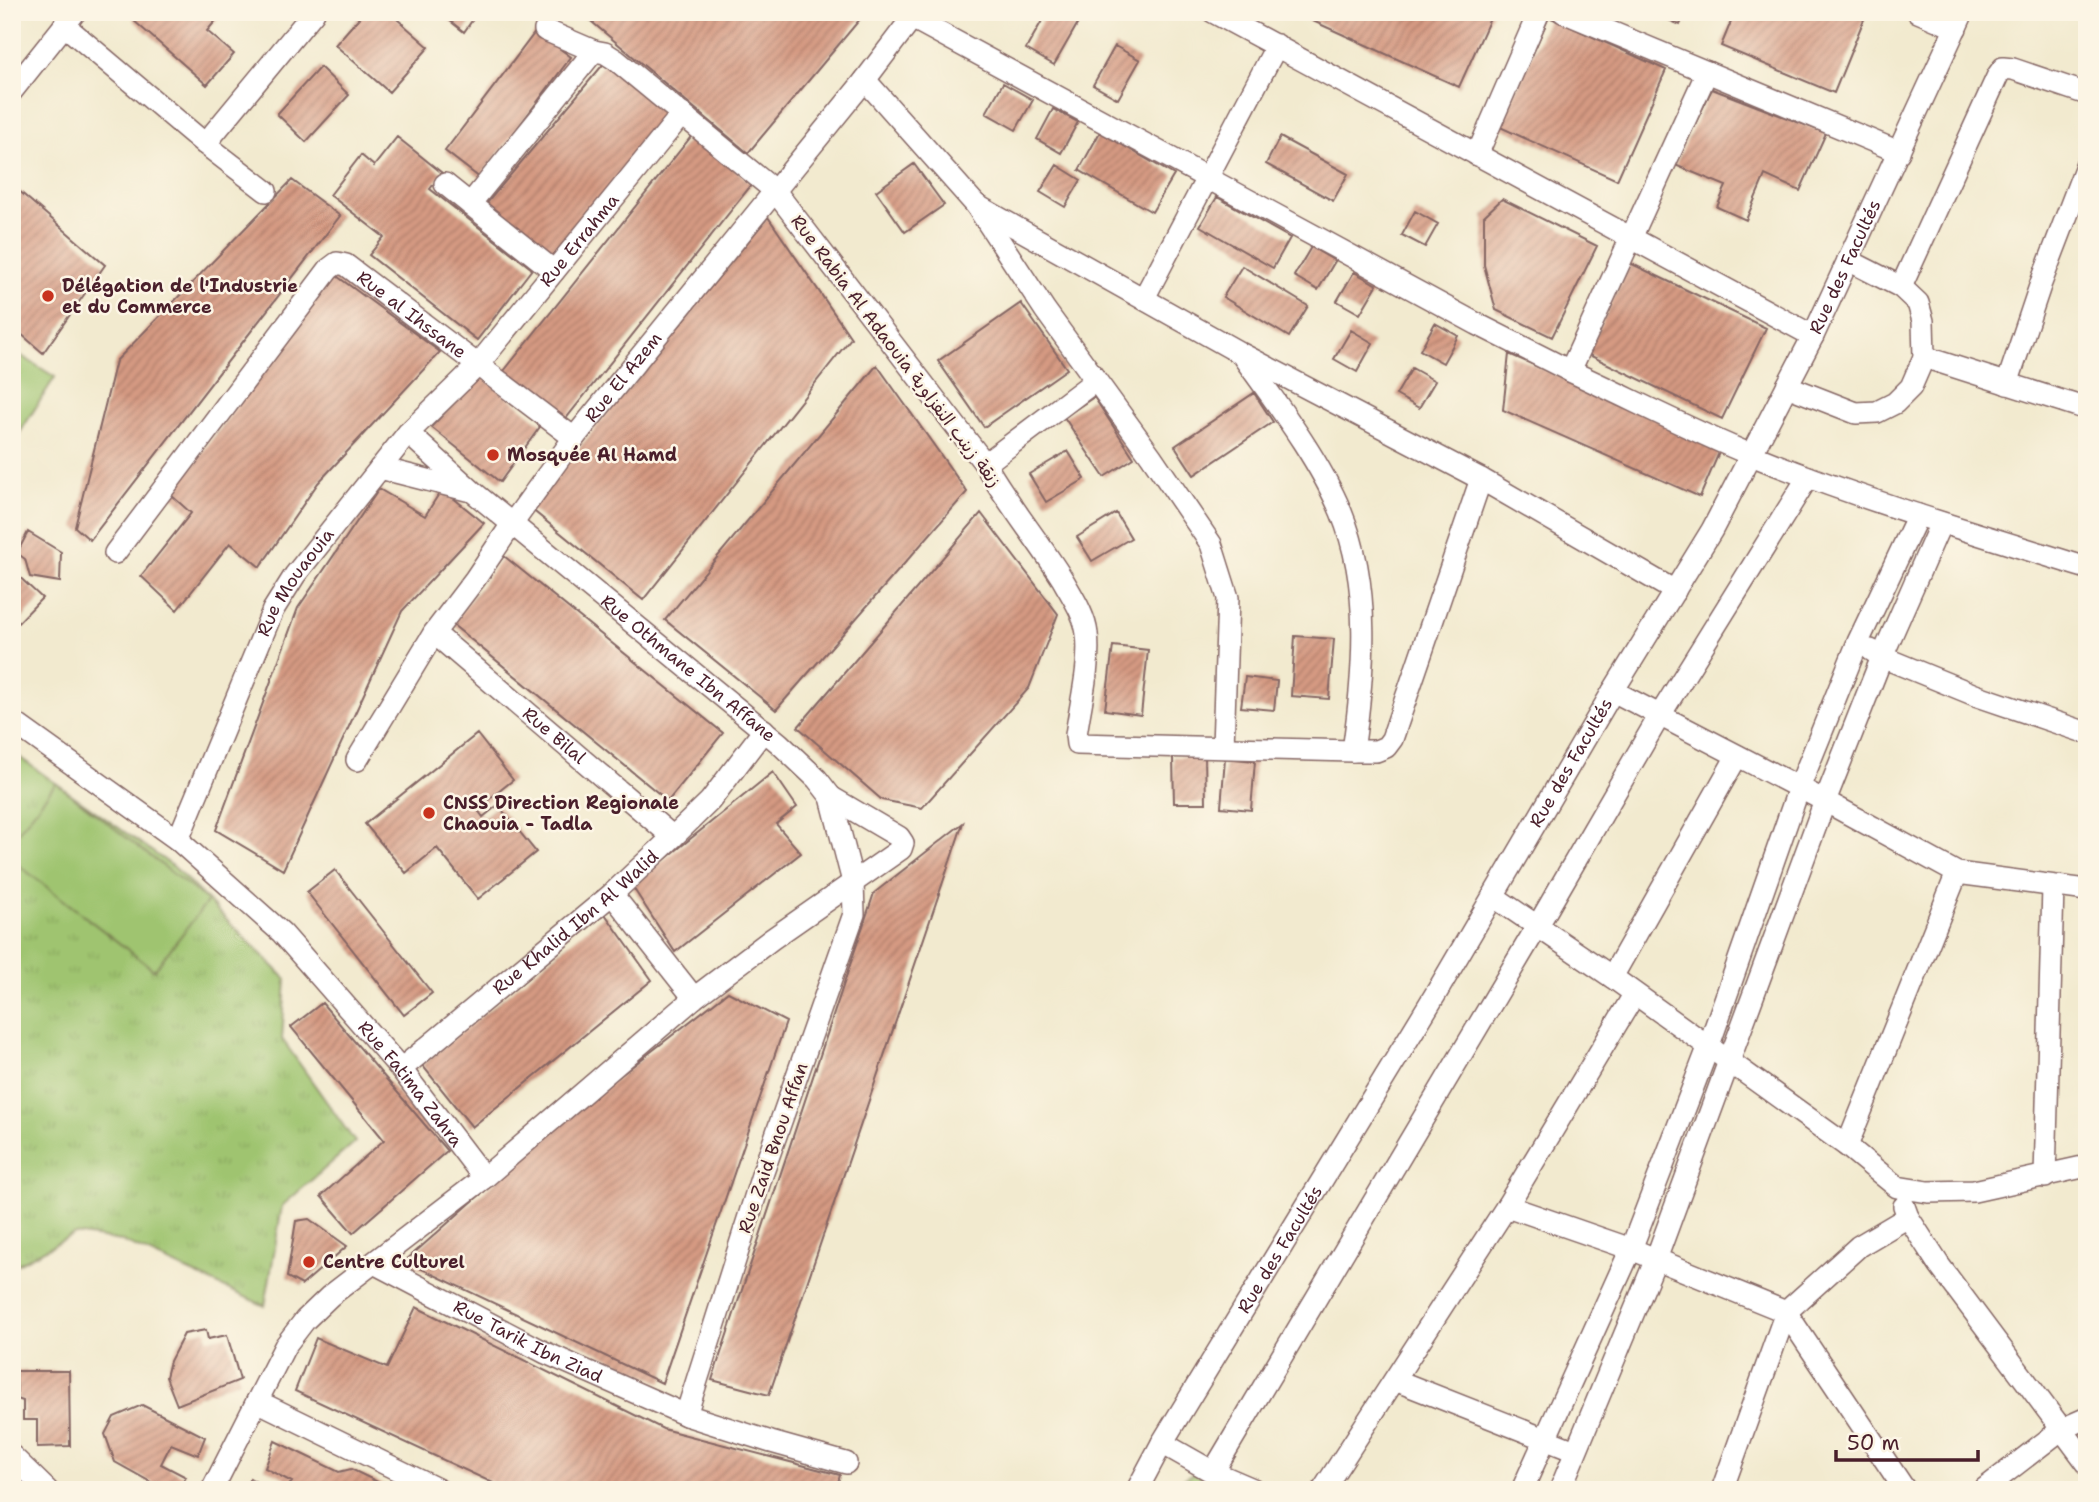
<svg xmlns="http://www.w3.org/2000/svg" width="2099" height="1502" viewBox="0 0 2099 1502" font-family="'Shantell Sans','Playpen Sans Arabic',sans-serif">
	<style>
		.park { fill: url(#park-tufts); stroke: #74724d; stroke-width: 2 }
		.pitch { fill: #9fc46f; stroke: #74724d; stroke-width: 2 }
		.building { fill: url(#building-hatch) }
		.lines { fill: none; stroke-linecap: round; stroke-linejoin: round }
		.minor-casing { stroke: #856664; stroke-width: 24 }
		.minor { stroke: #fff; stroke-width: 21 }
		.poi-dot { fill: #c8321e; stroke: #fcf5e5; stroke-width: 2.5 }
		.labels { text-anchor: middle; stroke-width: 5; stroke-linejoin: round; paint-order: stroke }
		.street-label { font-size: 18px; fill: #4a1f2b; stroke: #fcf5e5 }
		.poi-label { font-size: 18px; font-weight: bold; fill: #4a1f2b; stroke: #fcf5e5; text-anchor: start }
	</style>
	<defs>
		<pattern id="park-tufts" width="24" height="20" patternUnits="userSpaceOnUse" patternTransform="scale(1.75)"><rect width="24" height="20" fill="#9fc46f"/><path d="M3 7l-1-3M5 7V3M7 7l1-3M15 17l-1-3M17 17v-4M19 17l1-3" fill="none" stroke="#8aa860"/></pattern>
		<pattern id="building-hatch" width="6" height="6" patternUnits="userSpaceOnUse" patternTransform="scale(1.75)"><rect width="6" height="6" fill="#d59a82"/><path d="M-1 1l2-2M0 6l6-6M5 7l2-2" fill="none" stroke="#af7d6b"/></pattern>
	</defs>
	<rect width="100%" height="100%" fill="#fcf5e5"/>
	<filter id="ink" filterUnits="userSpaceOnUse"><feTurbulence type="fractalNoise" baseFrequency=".0143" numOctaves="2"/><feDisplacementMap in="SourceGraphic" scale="14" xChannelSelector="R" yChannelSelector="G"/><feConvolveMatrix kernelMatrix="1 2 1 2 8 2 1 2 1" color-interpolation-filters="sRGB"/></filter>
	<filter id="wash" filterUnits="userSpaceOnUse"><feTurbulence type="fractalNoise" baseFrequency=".00686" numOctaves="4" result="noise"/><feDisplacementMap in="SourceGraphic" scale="28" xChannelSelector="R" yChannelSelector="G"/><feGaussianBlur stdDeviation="1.57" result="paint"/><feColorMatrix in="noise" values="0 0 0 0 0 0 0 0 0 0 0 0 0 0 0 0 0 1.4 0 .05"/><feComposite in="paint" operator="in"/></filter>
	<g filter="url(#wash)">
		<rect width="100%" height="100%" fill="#f2eacf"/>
		<!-- park -->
		<path class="park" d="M 12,752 L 174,867 L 286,979 L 282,1039 L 355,1142 L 282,1206 L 265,1306 L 122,1241 L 74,1234 L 12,1267 Z
			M 1194,1473 L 1227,1490 L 1165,1490 Z"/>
		<!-- pitch -->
		<path class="pitch" d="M 12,350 L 55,377 L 12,445 Z
			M 56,783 L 208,901 L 154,970 L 12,860 L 12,840 Z"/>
		<g id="blocks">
			<!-- building -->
			<path class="building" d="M 140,12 L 223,12 L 207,31 L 234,54 L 207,85 L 133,20 Z
				M 364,12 L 389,12 L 429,47 L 389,92 L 335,45 Z
				M 439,12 L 478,12 L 464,32 Z
				M 580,12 L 866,12 L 748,153 Z
				M 1047,12 L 1060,12 L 1078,23 L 1054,65 L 1026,49 Z
				M 1293,12 L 1493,12 L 1459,87 Z
				M 1650,12 L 1686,12 L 1680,25 Z
				M 1735,12 L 1867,12 L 1834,93 L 1721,46 Z
				M 1549,17 L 1666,70 L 1617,180 L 1500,127 Z
				M 536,31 L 571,57 L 480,178 L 445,151 Z
				M 1115,46 L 1140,60 L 1118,99 L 1093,85 Z
				M 606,61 L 674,119 L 555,260 L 487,203 Z
				M 320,67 L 349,95 L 306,142 L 277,114 Z
				M 1003,83 L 1033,100 L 1016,130 L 986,113 Z
				M 1712,89 L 1826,133 L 1800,191 L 1765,175 L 1746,220 L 1717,207 L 1726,186 L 1675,165 Z
				M 1053,109 L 1078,122 L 1061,153 L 1037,139 Z
				M 1100,132 L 1174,175 L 1152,212 L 1079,170 Z
				M 694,133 L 752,184 L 564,421 L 504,371 Z
				M 397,137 L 442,173 L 430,189 L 532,269 L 477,340 L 369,255 L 384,237 L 330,195 L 361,155 L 374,166 Z
				M 1280,137 L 1348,174 L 1333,201 L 1266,164 Z
				M 914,164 L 944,205 L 905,232 L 876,191 Z
				M 1057,165 L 1081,180 L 1065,207 L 1040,192 Z
				M 292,180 L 340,216 L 90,540 L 75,527 L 116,361 Z
				M 18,190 L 105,265 L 43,353 L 12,326 L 12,193 Z
				M 1217,197 L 1290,238 L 1273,268 L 1200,226 Z
				M 1502,199 L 1597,246 L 1552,337 L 1496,310 L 1484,265 L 1484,216 Z
				M 1415,211 L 1438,224 L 1425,247 L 1402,235 Z
				M 768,217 L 851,338 L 643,600 L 530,508 Z
				M 1311,247 L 1335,261 L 1318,290 L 1294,276 Z
				M 1630,263 L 1766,328 L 1722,419 L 1587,354 Z
				M 1242,266 L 1308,306 L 1289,337 L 1223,297 Z
				M 1354,272 L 1377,285 L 1360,314 L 1337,301 Z
				M 334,274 L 440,352 L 318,483 L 260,567 L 230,543 L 177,610 L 141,576 L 191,513 L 171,495 Z
				M 1021,303 L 1067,369 L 984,427 L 938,361 Z
				M 1435,323 L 1458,336 L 1443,363 L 1420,350 Z
				M 1351,330 L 1373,343 L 1357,372 L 1334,359 Z
				M 1509,354 L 1721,448 L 1700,497 L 1503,410 Z
				M 877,365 L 967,492 L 776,710 L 665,620 Z
				M 1412,368 L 1435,381 L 1419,408 L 1396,395 Z
				M 481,375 L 542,424 L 500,482 L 431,427 Z
				M 1254,393 L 1273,422 L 1194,475 L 1175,446 Z
				M 1094,397 L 1134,458 L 1104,477 L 1064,417 Z
				M 1068,451 L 1085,479 L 1046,502 L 1029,474 Z
				M 379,489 L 425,516 L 442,489 L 484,523 L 402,611 L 283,870 L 216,830 L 298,608 Z
				M 981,513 L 1058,614 L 1029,688 L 922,808 L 882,800 L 798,727 Z
				M 1116,513 L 1131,538 L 1092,561 L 1077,537 Z
				M 28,532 L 61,552 L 60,582 L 30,577 L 25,559 L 17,553 Z
				M 504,556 L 723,733 L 668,801 L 452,624 Z
				M 12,570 L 42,598 L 12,629 Z
				M 1295,636 L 1334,639 L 1329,699 L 1291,696 Z
				M 1113,646 L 1148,650 L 1141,715 L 1105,710 Z
				M 1245,677 L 1277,681 L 1274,710 L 1241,707 Z
				M 477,734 L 513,780 L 477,809 L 483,817 L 498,805 L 536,852 L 478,899 L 437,848 L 406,873 L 365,824 Z
				M 1205,756 L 1206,803 L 1174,803 L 1173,757 Z
				M 1225,758 L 1255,761 L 1251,810 L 1221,807 Z
				M 773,772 L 797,807 L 776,824 L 801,853 L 675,952 L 632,886 Z
				M 963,823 L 769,1395 L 712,1380 L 874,893 Z
				M 335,870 L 432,993 L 404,1015 L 307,892 Z
				M 605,914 L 652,980 L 472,1127 L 422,1065 Z
				M 728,992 L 786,1022 L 662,1383 L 405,1261 L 576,1110 Z
				M 322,1003 L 447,1151 L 353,1233 L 321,1196 L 384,1140 L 291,1027 Z
				M 309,1219 L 347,1246 L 302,1285 L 287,1277 L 296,1221 Z
				M 416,1307 L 663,1429 L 840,1475 L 836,1490 L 508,1490 L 295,1391 L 316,1338 L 387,1368 Z
				M 206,1330 L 208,1339 L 227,1335 L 240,1380 L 177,1405 L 166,1377 L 170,1361 L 184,1334 Z
				M 16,1371 L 69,1371 L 70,1446 L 37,1447 L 37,1420 L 23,1420 L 23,1401 L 17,1399 Z
				M 142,1405 L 205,1437 L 198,1455 L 171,1444 L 161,1464 L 186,1477 L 179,1490 L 165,1490 L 115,1462 L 105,1434 L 114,1417 Z
				M 275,1441 L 339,1472 L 351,1469 L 394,1490 L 285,1490 L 292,1482 L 265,1468 Z
				M 250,1478 L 270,1490 L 244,1490 Z"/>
		</g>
	</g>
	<g filter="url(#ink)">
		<use href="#blocks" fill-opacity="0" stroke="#856664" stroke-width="2"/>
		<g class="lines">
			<!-- minor casing -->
			<g class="minor-casing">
				<g id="minor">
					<path d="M 1213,12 L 1813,336"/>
					<path d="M 1563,12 L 1899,152"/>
					<path d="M 1918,12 L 1956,28"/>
					<path d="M 912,18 L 1477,324 L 1570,371"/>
					<path d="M 64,25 L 205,144 L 266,191"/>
					<path d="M 545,30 L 594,51 L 605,53 L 616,60 L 775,191 L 985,464 C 1008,504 1038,540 1063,580 C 1072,596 1085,615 1087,634 C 1091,664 1080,705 1076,735 L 1077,744 L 1353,751 L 1376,751 L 1386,747 L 1392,739 L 1481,479"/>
					<path d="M 1707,72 L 1570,371 C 1631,399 1692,431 1754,456 C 1862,500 1975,533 2087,568"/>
					<path d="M 865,80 L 976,205 L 1045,310 L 1151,456 L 1211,544 L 1228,598 L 1223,747"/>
					<path d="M 12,91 L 75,12"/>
					<path d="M 205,144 L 314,12"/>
					<path d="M 1477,155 L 1539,12"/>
					<path d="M 445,184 L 554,271"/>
					<path d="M 470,204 L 594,51"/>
					<path d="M 976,205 L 1240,353 L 1481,479 L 1675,591"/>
					<path d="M 1901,287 L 1998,75 L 2003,68 L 2013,69 L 2087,94"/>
					<path d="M 1144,298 L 1277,45"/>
					<path d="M 1924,357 L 2087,409"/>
					<path d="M 1244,358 C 1277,404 1319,459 1341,512 C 1372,586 1364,674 1353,751"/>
					<path d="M 2007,384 L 2041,283 L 2087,163"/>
					<path d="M 1787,386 L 1856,413 L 1877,412 L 1895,403 L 1911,387 L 1924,357 L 1923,321 L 1918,303 L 1901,287 L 1848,260"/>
					<path id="s1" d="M 408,433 L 472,491 L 779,743 L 817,779 L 831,797 L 853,882 L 854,914 L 762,1175 L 686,1415"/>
					<path d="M 985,464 L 1095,381"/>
					<path d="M 380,468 L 467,490"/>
					<path id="s2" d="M 115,553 L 329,269 L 337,263 L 346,265 L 574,438"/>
					<path id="s3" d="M 434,633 L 673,837"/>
					<path d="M 1871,650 L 1882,657 L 1975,695 L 2087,733"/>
					<path d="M 1613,691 L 1825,801 L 1957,873 L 2087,890"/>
					<path id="s4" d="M 12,721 L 178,840 L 282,933 L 401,1069 L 484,1178 L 330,1296 L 305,1320 L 285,1346 L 212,1490"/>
					<path id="s5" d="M 357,760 L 434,633 L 475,579 L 512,524 L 574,438 L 865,80 L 912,18 L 914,12"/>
					<path id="s6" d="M 178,840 L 273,610 L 295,575 L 408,433 L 477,366 L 682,114"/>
					<path d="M 612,894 L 694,998"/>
					<path d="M 1493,896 L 1612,977 L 1847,1146 L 1897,1187 L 1928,1192 L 1974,1191 L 2087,1166"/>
					<path d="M 1612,977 L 1737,756"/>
					<path id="s7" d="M 401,1069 L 612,894 L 673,837 L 710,801 L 764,730"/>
					<path d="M 1847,1146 L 1957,873"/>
					<path d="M 2045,1177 L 2053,887"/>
					<path d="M 484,1178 L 694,998 L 772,939 L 901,849 L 903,843 L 899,837 L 831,797"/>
					<path d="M 1507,1206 L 1631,1249 L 1786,1312 L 1905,1490"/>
					<path d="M 1904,1206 L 1908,1217 L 1939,1265 L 2087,1463"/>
					<path id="s8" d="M 374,1263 L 546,1353 L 686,1415 L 771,1442 L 846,1463"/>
					<path d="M 1395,1380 L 1575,1451"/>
					<path d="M 257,1401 L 439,1490"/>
					<path d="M 1162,1443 L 1213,1472 L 1255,1490"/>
					<path d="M 12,1456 L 47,1490"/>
					<path d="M 1213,1472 L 1537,927 L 1660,715 L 1808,477"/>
					<path id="s9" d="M 1137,1490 L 1162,1443 L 1438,990 L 1613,691 L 1712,530 L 1813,336 L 1963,12"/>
					<path d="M 1323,1490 L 1507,1206 L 1634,995"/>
					<path d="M 1522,1490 L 1631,1249 L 1708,1048 L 1799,788 L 1858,642 L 1918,515"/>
					<path d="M 1560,1490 L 1656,1259 L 1825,801 L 1882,657 L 1941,523"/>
					<path d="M 1722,1490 L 1786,1312 L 1859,1246 L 1908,1217"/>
					<path d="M 1983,1490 L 2062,1429 L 2087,1418"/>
				</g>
			</g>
			<!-- minor -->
			<use href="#minor" class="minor"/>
		</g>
	</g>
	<!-- markers -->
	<g class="poi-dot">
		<circle cx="48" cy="296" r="7"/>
		<circle cx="493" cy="455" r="7"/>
		<circle cx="429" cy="813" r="7"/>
		<circle cx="309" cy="1262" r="7"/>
	</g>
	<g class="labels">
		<!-- street labels -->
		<g class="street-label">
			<text dy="6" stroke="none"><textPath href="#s6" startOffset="730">Rue Errahma</textPath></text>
			<text dy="6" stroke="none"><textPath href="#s9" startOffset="1414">Rue des Facultés</textPath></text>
			<text dy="6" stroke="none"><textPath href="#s2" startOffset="457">Rue al Ihssane</textPath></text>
			<text transform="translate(896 351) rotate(53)" y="6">Rue Rabia Al Adaouia زنقة زينب النفزاوية</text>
			<text dy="6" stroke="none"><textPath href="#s5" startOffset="467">Rue El Azem</textPath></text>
			<text dy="6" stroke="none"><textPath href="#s6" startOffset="284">Rue Mouaouia</textPath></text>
			<text dy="6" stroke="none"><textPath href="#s1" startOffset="366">Rue Othmane Ibn Affane</textPath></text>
			<text dy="6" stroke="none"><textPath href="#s3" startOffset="158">Rue Bilal</textPath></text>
			<text dy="6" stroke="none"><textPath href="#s9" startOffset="847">Rue des Facultés</textPath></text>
			<text dy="6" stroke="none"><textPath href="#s7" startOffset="228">Rue Khalid Ibn Al Walid</textPath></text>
			<text dy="6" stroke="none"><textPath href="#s4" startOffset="542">Rue Fatima Zahra</textPath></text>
			<text transform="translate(773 1148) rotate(-71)" y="6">Rue Zaid Bnou Affan</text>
			<text dy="6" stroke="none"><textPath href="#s9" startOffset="280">Rue des Facultés</textPath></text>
			<text dy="6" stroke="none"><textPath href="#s8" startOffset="173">Rue Tarik Ibn Ziad</textPath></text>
		</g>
		<!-- poi labels -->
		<g class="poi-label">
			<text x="62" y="292">Délégation de l'Industrie<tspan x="62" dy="21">et du Commerce</tspan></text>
			<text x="507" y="461">Mosquée Al Hamd</text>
			<text x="443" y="809">CNSS Direction Regionale<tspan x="443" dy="21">Chaouia - Tadla</tspan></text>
			<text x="323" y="1268">Centre Culturel</text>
		</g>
	</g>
	<!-- margin -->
	<rect width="2099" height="1502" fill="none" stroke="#fcf5e5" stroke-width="42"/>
	<!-- scale -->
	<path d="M1836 1450v10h142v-10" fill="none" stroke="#4a1f2b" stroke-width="3.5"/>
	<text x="1847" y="1450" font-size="21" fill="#4a1f2b" stroke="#fcf5e5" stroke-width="5" paint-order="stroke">50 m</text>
</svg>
